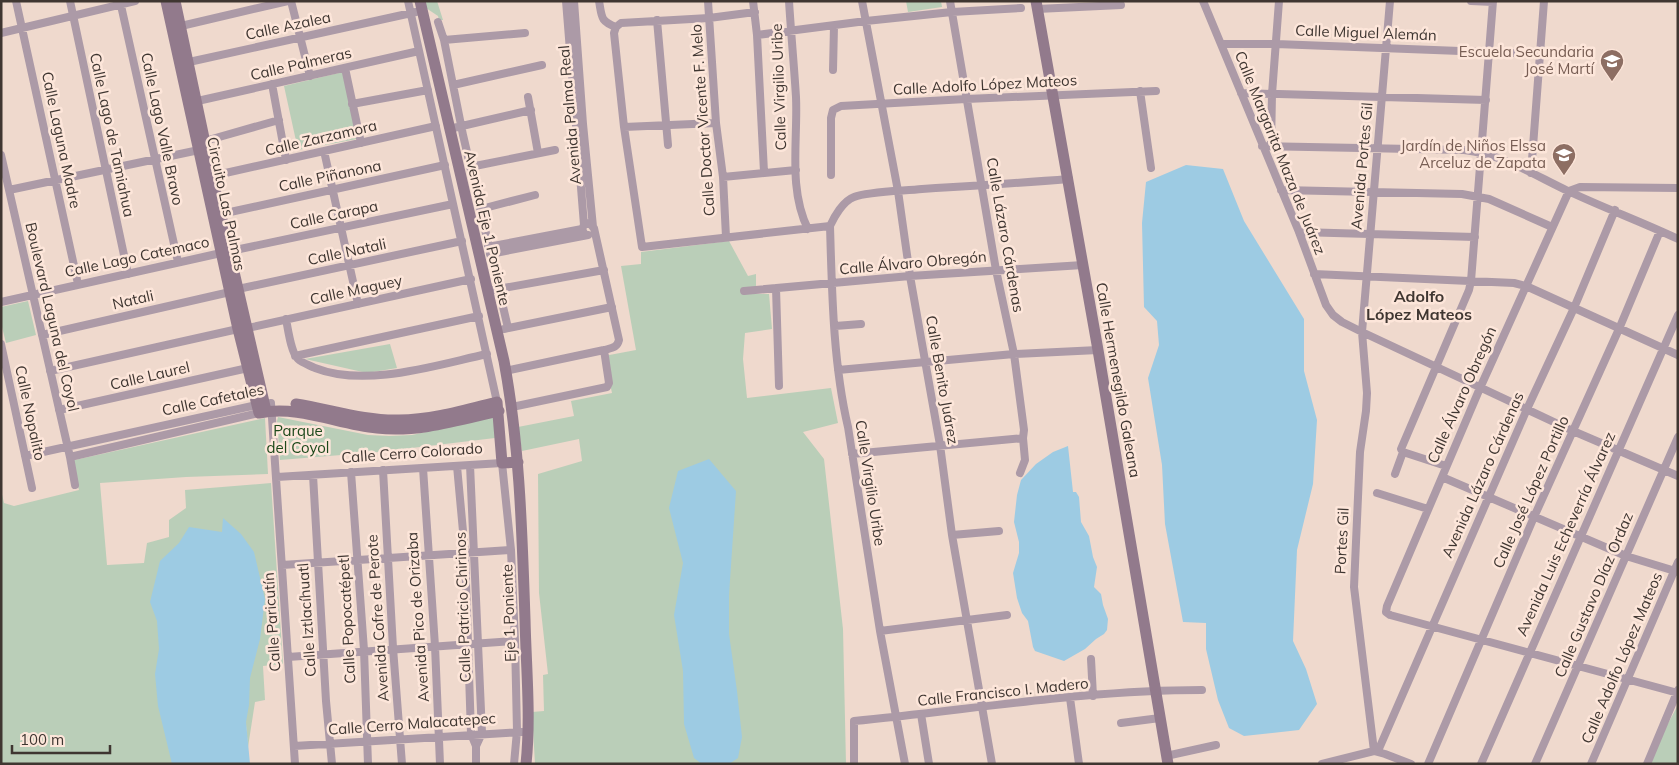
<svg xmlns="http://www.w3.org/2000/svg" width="1679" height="765" viewBox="0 0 1679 765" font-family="Mulish,sans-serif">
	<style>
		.green { fill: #baceb8 }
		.water { fill: #9dcbe3 }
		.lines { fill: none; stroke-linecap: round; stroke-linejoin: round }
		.street { stroke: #ac9aa7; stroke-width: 8 }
		.secondary { stroke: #927a8c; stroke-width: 11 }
		.labels { text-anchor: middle; stroke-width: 5; stroke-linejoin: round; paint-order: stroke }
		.street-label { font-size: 15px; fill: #3f3631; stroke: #fde6da }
		.education-label { font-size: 15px; fill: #785e54; stroke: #fde6da; text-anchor: end }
		.park-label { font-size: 15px; fill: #1d491b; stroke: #fde6da }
		.neighbourhood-label { font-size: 16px; font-weight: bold; fill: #3f3631; stroke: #fde6da }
	</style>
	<rect width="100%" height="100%" fill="#efd9cd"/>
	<!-- green -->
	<path class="green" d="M 425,1 L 437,1 L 443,20 L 439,20 L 438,16 L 426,8 Z
		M 906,1 L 941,1 L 942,7 L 908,12 Z
		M 343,72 L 357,139 L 298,150 L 284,86 Z
		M 729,241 L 748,276 L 756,274 L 756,294 L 769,294 L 772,329 L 745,333 L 743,359 L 747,398 L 831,388 L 838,423 L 803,432 L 824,459 L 843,629 L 846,764 L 535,764 L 532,712 L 544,711 L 543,675 L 548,674 L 539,593 L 538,474 L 582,461 L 579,439 L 522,451 L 518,427 L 574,416 L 571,401 L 612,393 L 604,356 L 636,350 L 621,266 L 641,264 L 641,252 Z
		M 28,301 L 36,335 L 6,343 L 1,323 L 1,307 Z
		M 390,344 L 397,368 L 367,373 L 305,359 Z
		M 278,417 L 368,435 L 389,436 L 412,435 L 494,417 L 495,438 L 378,452 L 280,460 L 277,421 Z
		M 265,418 L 268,474 L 186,477 L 100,483 L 107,565 L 144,563 L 147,543 L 169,537 L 169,520 L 186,508 L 185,490 L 271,483 L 283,664 L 263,666 L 265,700 L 255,702 L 248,747 L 246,725 L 246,764 L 1,764 L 1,490 L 4,503 L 14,506 L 79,490 L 70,461 Z
		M 1678,705 L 1678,764 L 1646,764 Z"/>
	<!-- water -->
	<path class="water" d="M 1186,165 L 1223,169 L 1244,221 L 1304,319 L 1304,371 L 1317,420 L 1313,484 L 1297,550 L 1293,641 L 1306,669 L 1317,704 L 1299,730 L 1244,736 L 1229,728 L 1218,700 L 1206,649 L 1206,623 L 1183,622 L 1165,524 L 1162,465 L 1148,378 L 1159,345 L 1157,321 L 1144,307 L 1142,223 L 1146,182 Z
		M 1068,446 L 1073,492 L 1076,492 L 1079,497 L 1081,522 L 1089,536 L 1093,557 L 1097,567 L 1094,587 L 1101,594 L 1103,605 L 1108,619 L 1107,630 L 1104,634 L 1096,639 L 1085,649 L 1064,661 L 1035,651 L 1033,647 L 1028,621 L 1022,613 L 1017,598 L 1013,573 L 1019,553 L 1019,542 L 1014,522 L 1017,495 L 1021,480 L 1036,464 L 1053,452 Z
		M 709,459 L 736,491 L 729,595 L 729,634 L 737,691 L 742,737 L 738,758 L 729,764 L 702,764 L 694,758 L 684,724 L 683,671 L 674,615 L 683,563 L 669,508 L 678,471 Z
		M 223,518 L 241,534 L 254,552 L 265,599 L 260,639 L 250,678 L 249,705 L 246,722 L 250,764 L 172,764 L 158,706 L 155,674 L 159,649 L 157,621 L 150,602 L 160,561 L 179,543 L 189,527 L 222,532 Z"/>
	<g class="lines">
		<!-- street -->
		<path class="street" d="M 16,1 L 78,284
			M 70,1 L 128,274
			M 120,1 L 178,262
			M 291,1 L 310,76
			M 408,1 L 497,402
			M 566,1 L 584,225 L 582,229 L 585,235
			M 574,1 L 583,124 L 593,227
			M 599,1 C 602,17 600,21 616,27
			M 708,1 L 716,123 L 723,177 L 726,237
			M 753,1 L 757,35 L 764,172
			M 789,1 C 791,33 794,65 796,97 C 798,140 788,189 808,229
			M 862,1 L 898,191 L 910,276 L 940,445 L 952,535 L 992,764
			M 950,1 L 996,270 L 1014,354 L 1024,430 L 1023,438 L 1025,460 L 1020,473
			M 1203,1 L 1299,232 L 1326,305 L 1333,315 L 1342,322 L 1362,332 L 1573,431 L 1678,476
			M 1471,1 L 1493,2
			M 1037,9 L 1121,5
			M 657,20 L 668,145
			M 438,22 L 444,40 L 463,135 L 508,328
			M 181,26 L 288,1
			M 616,27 L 614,33 L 624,127 L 642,247 L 830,226
			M 616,27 L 621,23 L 709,18 L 755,12
			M 1,33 L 135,1
			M 757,35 L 866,21 L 952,12 L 1021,8
			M 444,40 L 525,33
			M 1221,44 L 1276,44 L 1539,54
			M 189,62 L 416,12
			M 345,68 L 361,143
			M 833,70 L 834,26
			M 272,84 L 286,160
			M 453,85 L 542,65
			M 1140,91 L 1151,168
			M 1241,93 L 1486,100
			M 528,97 L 538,153
			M 193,102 L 419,51
			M 352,104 L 428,90
			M 624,127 L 716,123
			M 449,129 L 531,110
			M 205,141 L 279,120
			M 1262,146 L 1464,150 C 1502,154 1534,175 1568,191 C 1604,208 1642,222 1678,239
			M 1271,146 L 1272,94 L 1279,1
			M 324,151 L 358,304
			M 1,155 L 70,457 L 75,485
			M 470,167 L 555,150
			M 1531,173 L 1544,1
			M 831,175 L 831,118 L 833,110 L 841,106 L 966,99 L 1156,91
			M 212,176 L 436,126
			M 723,177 L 796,170
			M 1678,188 L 1580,187 L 1569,191 L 1480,388 L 1387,606 L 1386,612 L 1390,615 L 1678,693
			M 9,190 L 199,150
			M 1281,190 L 1462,194 L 1489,199 L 1552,227
			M 481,209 L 535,195
			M 221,214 L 445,165
			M 1299,232 L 1475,237
			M 488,247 L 582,229
			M 490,254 L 588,235
			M 1314,274 L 1514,283 L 1526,286 L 1678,355
			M 776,288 L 779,386
			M 238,289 L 462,241
			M 487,291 L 604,270
			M 744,291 L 910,276 L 1083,265
			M 1,302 L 221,253 L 453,204
			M 286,319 C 288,329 291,353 298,359 C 302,363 309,365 315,368 C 366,388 436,365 487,354
			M 835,326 L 861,324
			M 248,328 L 471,279
			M 504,329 L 612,307
			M 42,335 L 230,292
			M 1,344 L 32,488
			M 295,356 L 479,316
			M 838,370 L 1014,354 L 1098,350
			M 50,371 L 238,329
			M 505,371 L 604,350 C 612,348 617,348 619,340 L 594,228 L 589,223 L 584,225
			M 271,403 L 295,764
			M 512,407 L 607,387 L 609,383 L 604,350
			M 59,410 L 248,368
			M 852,454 L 1023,438
			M 25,456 L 257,405
			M 70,457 L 259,413
			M 470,465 L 482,733 L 476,746 L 476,764
			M 457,466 L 465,553 L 471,734 L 476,746
			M 1446,466 L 1403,452 L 1401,449 L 1469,290 L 1471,281 L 1493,1
			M 423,468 L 435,646 L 440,764
			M 383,470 L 393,648 L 402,764
			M 351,472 L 364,650 L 368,764
			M 1395,474 L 1403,452
			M 313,475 L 326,701 L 332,764
			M 277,477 L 502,463 L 511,550 L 515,641 L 517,731 L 514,764
			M 1442,477 L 1626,556 L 1678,572
			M 1377,493 L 1428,509
			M 952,535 L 999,531
			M 282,565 L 511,550
			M 880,631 L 1007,615
			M 288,657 L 515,641
			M 1091,659 L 1093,696
			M 1070,698 L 1079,764
			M 921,714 L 929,764
			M 1121,723 L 1160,718
			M 294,746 L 522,732
			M 1374,751 L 1354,587 L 1360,452 L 1366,411 L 1367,393 L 1362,332 L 1390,1
			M 1378,751 L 1527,409 L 1574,308 L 1615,210
			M 1166,756 L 1216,745
			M 854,764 L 854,721 C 969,710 1085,690 1202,690
			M 905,764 L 880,631 L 848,427 C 833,363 832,292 830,226 C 834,217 843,201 854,197 C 869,191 905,191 922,189 C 971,186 1020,183 1069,179
			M 1322,764 L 1374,751 L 1385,754 L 1411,764
			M 1428,764 L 1534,517 L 1619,329 L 1660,231
			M 1481,764 L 1678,315
			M 1535,764 L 1678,437
			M 1591,764 L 1678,562
			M 1647,764 L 1678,690"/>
		<!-- secondary -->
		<path class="secondary" d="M 166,1 L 238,329 L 259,413 C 299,405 337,424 377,428 C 417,433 459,420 499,411
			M 175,1 L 212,176 L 266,411
			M 420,1 L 504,361 C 520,447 522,533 525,619 C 526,667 531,716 526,764
			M 1036,1 L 1098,350 L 1168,764
			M 296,404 C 329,409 364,421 399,420 C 432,420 465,410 497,402 L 502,463 L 518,462"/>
	</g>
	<!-- icons -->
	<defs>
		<g id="school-pin" transform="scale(1.25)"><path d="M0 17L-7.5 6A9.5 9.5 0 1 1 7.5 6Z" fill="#8d6e63" stroke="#fde6da"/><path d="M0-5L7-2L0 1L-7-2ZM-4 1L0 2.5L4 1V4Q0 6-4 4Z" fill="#fff"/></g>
	</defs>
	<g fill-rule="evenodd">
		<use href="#school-pin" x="1612" y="61"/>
		<use href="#school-pin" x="1564" y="155"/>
	</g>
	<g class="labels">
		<!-- street labels -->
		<g class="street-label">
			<text transform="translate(288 26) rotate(-12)" y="5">Calle Azalea</text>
			<text transform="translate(1366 33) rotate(2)" y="5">Calle Miguel Alemán</text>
			<text transform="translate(301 64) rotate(-13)" y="5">Calle Palmeras</text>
			<text transform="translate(985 85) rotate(-3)" y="5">Calle Adolfo López Mateos</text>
			<text transform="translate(779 87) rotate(-92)" y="5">Calle Virgilio Uribe</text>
			<text transform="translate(570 115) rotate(-95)" y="5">Avenida Palma Real</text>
			<text transform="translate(703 120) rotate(-94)" y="5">Calle Doctor Vicente F. Melo</text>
			<text transform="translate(162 129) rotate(78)" y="5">Calle Lago Valle Bravo</text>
			<text transform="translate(112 135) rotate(78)" y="5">Calle Lago de Tamiahua</text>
			<text transform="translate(321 138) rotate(-13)" y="5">Calle Zarzamora</text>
			<text transform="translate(61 140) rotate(78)" y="5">Calle Laguna Madre</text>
			<text transform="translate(1280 153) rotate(68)" y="5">Calle Margarita Maza de Juárez</text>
			<text transform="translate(1362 166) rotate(-85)" y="5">Avenida Portes Gil</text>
			<text transform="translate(330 176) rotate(-12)" y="5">Calle Piñanona</text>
			<text transform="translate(226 204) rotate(78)" y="5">Circuito Las Palmas</text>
			<text transform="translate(334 215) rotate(-12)" y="5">Calle Carapa</text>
			<text transform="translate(487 228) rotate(77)" y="5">Avenida Eje 1 Poniente</text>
			<text transform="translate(1005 235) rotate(80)" y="5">Calle Lázaro Cárdenas</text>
			<text transform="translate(347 252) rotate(-12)" y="5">Calle Natali</text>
			<text transform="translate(137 257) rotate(-12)" y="5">Calle Lago Catemaco</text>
			<text transform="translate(913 263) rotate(-5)" y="5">Calle Álvaro Obregón</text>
			<text transform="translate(356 290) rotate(-12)" y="5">Calle Maguey</text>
			<text transform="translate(133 300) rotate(-13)" y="5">Natali</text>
			<text transform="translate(52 317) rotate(77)" y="5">Boulevard Laguna del Coyol</text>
			<text transform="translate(150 376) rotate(-13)" y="5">Calle Laurel</text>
			<text transform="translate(942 380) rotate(80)" y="5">Calle Benito Juárez</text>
			<text transform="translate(1118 380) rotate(80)" y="5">Calle Hermenegildo Galeana</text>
			<text transform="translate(1462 395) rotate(-66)" y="5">Calle Álvaro Obregón</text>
			<text transform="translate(213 400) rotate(-12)" y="5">Calle Cafetales</text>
			<text transform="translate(30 413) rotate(78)" y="5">Calle Nopalito</text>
			<text transform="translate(412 453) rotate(-4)" y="5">Calle Cerro Colorado</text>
			<text transform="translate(1483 475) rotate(-66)" y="5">Avenida Lázaro Cárdenas</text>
			<text transform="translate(870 483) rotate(81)" y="5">Calle Virgilio Uribe</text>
			<text transform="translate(1531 492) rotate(-66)" y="5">Calle José López Portillo</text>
			<text transform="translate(1566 534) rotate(-66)" y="5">Avenida Luis Echeverría Álvarez</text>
			<text transform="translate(1342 541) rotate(-87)" y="5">Portes Gil</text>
			<text transform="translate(1594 595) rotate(-67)" y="5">Calle Gustavo Díaz Ordaz</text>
			<text transform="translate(463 607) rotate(-92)" y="5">Calle Patricio Chirinos</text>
			<text transform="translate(509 613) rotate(-92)" y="5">Eje 1 Poniente</text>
			<text transform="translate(418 617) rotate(-94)" y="5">Avenida Pico de Orizaba</text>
			<text transform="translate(378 618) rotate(-94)" y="5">Avenida Cofre de Perote</text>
			<text transform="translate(347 619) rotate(-93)" y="5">Calle Popocatépetl</text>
			<text transform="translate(307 620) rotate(-94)" y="5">Calle Iztlacíhuatl</text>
			<text transform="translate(272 622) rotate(-94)" y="5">Calle Paricutín</text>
			<text transform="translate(1622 658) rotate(-67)" y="5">Calle Adolfo López Mateos</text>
			<text transform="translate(1003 692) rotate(-6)" y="5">Calle Francisco I. Madero</text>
			<text transform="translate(412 724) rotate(-4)" y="5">Calle Cerro Malacatepec</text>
		</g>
		<!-- education labels -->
		<g class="education-label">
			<text x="1594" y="57">Escuela Secundaria<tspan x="1594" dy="17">José Martí</tspan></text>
			<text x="1546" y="151">Jardín de Niños Elssa<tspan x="1546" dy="17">Arceluz de Zapata</tspan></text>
		</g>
		<!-- park labels -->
		<g class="park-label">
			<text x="298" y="436">Parque<tspan x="298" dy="17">del Coyol</tspan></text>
		</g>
		<!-- neighbourhood labels -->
		<g class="neighbourhood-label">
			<text x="1419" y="302">Adolfo<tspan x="1419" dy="18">López Mateos</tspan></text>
		</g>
	</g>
	<!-- border -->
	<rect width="1679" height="765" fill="none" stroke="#3f3631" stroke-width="5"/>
	<!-- scale -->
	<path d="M12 745v8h98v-8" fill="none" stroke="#3f3631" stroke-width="2.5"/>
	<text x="20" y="745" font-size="15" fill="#3f3631" stroke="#fde6da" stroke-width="4" paint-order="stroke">100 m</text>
</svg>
